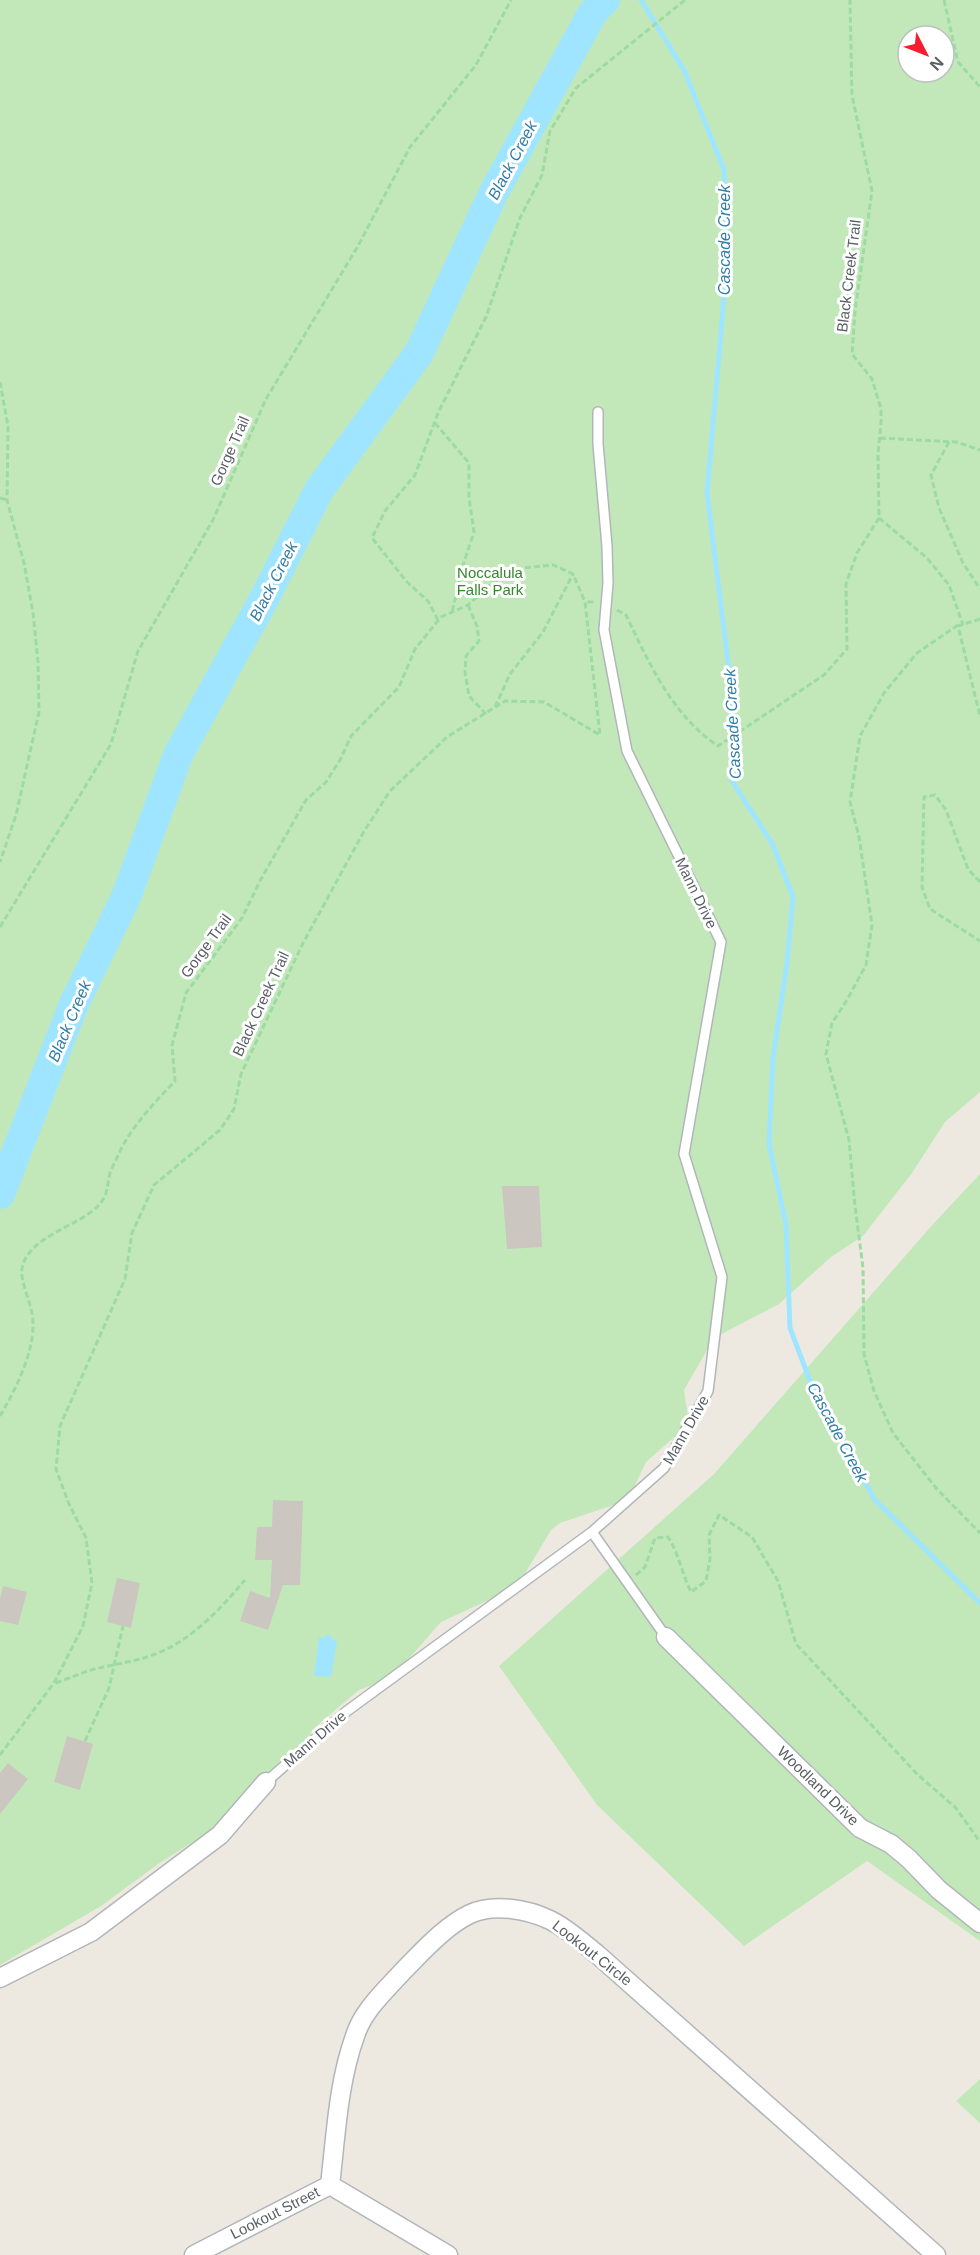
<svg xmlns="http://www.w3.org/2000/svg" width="980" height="2255" viewBox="0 0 980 2255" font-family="Arial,sans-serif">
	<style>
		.green { fill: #c2e8ba; fill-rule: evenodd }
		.water { fill: #9fe5ff }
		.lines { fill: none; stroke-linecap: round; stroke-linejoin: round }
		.stream { stroke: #9fe5ff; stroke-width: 5 }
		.river { stroke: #9fe5ff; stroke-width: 30 }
		.building { fill: #cbc6c0 }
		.lane-casing { stroke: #b2b6ba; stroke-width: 12 }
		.street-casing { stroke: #b2b6ba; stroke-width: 21 }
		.path { stroke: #9cdba2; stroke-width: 3; stroke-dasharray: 6 3; stroke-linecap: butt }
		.lane { stroke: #fff; stroke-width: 9 }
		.street { stroke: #fff; stroke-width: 18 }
		.labels { text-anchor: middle; stroke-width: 6; stroke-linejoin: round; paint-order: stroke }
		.street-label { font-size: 15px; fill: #595f63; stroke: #fff }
		.park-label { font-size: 15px; fill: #38862e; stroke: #fff }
		.water-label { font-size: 16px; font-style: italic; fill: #307da7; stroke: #fff }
	</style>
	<rect width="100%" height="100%" fill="#eee9e0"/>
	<!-- green -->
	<path class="green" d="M 0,0 L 980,0 L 980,1092 L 945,1122 L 912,1173 L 863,1236 L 831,1257 L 779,1304 L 714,1338 L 684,1390 L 689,1424 L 646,1462 L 628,1500 L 560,1523 L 551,1530 L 517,1587 L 441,1622 L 392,1678 L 359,1690 L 321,1722 L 266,1782 L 258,1775 L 238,1814 L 161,1862 L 101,1906 L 0,1965 ZM 908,36 L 944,36 L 944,72 L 908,72 Z
		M 980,1174 L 980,1941 L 867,1861 L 744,1946 L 597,1805 L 499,1666 L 714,1474 L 934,1223 Z
		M 980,2079 L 980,2123 L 956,2101 Z"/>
	<!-- water -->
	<path class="water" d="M 326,1635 L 331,1635 L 331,1639 L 337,1641 L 331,1677 L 314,1676 L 319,1637 L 325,1638 Z"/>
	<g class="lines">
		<!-- stream -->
		<path class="stream" d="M 641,0 L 684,70 L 724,170 L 726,274 L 707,493 L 730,678 L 732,781 L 773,845 L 793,897 L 787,963 L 773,1058 L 769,1144 L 786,1225 L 790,1328 L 815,1394 L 875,1500 L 980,1603"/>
		<!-- river -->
		<path class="river" d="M 0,1194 L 74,1004 L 126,897 L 178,755 L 264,599 L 319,490 L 419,353 L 494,192 L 593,12 L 605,0"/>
	</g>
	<!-- building -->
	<path class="building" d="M 502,1186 L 539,1186 L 542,1247 L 507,1249 Z
		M 273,1500 L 303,1501 L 300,1585 L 283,1585 L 268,1630 L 240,1621 L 250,1591 L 270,1598 L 272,1560 L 255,1560 L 257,1527 L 272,1527 Z
		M 117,1578 L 140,1583 L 131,1628 L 107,1622 Z
		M 3,1586 L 27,1592 L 18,1625 L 0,1621 L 0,1599 Z
		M 67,1736 L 93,1744 L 80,1790 L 54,1782 Z
		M 8,1763 L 28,1779 L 0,1814 L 0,1773 Z"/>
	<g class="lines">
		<!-- lane casing -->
		<g class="lane-casing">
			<path id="lane" d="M 592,1532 L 666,1637
				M 266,1782 L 347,1711 L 592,1532 L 664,1468 L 708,1391 L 722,1277 L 684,1154 L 721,942 L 627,751 L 604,630 L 608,583 L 607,546 L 598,444 L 598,412"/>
		</g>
		<!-- street casing -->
		<g class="street-casing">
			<path id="street" d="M 666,1637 L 860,1828 L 891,1844 L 909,1859 L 939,1890 L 980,1923
				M 0,1978 L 91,1932 L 220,1835 L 266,1782
				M 330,2185 C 336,2135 338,2083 355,2036 C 363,2010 386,1990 404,1970 C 423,1951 445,1926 470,1914 C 493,1903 527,1909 550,1920 C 567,1928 583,1943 598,1955 L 936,2255
				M 194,2255 L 330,2185 L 448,2255"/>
		</g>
		<!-- path -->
		<path class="path" d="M 944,0 L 958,62 L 980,87
			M 0,382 L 8,426 L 7,500 L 24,563 L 33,613 L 38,662 L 39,712 L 16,815 L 0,862
			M 435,423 L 469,463 L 469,498 L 474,532 L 464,562 L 452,612
			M 880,438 L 956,442 L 980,450
			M 949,442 L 931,475 L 939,508 L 963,563 L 980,589
			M 0,498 L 7,500
			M 879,518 L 927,558 L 949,585 L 963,625
			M 468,605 L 477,626 L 479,641 L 466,656 L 465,672 L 469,696 L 486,714
			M 617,610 L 626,615 C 649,663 672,715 718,746 L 824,675 L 847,649 L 846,584 L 857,553 L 879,518 L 878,454 L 881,423 L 881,409 L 872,379 L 852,354 L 855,311 L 872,191 L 852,95 L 850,0
			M 980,619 L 958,626 L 980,716
			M 438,620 L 428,601 L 407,582 L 372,538 L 385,511 L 415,475 L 438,413 L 486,317 L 520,218 L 542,175 L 550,131 L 576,88 L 685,0
			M 958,625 L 917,653 L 884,693 L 860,736 L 850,802 L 859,837 L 872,925 L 866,965 L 847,1000 L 832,1023 L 826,1054 L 849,1140 L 855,1206 L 863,1268 L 864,1354 L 874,1391 L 893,1433 L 936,1488 L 980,1533
			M 495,707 L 510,674 L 543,632 L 573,574
			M 980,882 L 968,869 L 946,810 L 935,795 L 924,797 L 922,887 L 930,909 L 980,941
			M 0,927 L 111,744 L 138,651 L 213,520 L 266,399 L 358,246 L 410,147 L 476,65 L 511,0
			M 0,1416 C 16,1389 38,1346 32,1313 C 30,1302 20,1279 22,1269 C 26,1238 78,1226 97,1207 C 110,1194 106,1185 111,1170 C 114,1164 117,1158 119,1153 C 132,1126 155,1102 175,1081 L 172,1045 L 186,993 L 242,918 L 261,879 L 306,800 L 326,782 L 340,760 L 351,736 L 399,687 L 415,649 L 441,617 L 468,605 L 493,582 L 523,568 L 553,565 L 573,574 L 585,602
			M 636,1575 L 645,1567 L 655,1538 L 668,1537 C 679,1554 682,1574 691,1592 L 706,1581 L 710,1559 L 709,1535 L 719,1515 L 752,1537 L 778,1581 L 796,1644 L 918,1775 L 956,1808 L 980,1842
			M 56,1683 C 67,1679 79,1674 91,1670 C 113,1664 136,1662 158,1653 C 193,1639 221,1608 245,1580
			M 85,1741 L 109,1688 L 123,1626
			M 0,1755 L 54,1683 L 83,1626 L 92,1583 L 86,1538 L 69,1504 L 56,1469 L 60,1426 L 125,1279 L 132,1233 L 154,1185 L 220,1130 L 234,1109 L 241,1074 L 303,943 L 363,833 L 390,791 L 447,737 L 505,701 L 544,702 L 600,735 L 585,602 L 594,602"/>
		<!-- lane -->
		<use href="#lane" class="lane"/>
		<!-- street -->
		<use href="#street" class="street"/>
	</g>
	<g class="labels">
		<!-- street labels -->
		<g class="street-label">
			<text transform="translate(849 276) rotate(-83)" y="5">Black Creek Trail</text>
			<text transform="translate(230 451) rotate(-66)" y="5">Gorge Trail</text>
			<text transform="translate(696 893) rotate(64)" y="5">Mann Drive</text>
			<text transform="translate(206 946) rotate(-54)" y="5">Gorge Trail</text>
			<text transform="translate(261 1004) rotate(-65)" y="5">Black Creek Trail</text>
			<text transform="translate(686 1430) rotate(-60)" y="5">Mann Drive</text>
			<text transform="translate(315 1739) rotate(-41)" y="5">Mann Drive</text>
			<text transform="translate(818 1786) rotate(44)" y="5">Woodland Drive</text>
			<text transform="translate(592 1953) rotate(38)" y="5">Lookout Circle</text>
			<text transform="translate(275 2213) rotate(-27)" y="5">Lookout Street</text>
		</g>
		<!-- park labels -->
		<g class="park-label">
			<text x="490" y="578">Noccalula<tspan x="490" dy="17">Falls Park</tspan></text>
		</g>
		<!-- water labels -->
		<g class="water-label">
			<text transform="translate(512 160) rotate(-62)" y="6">Black Creek</text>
			<text transform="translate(724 240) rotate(-90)" y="6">Cascade Creek</text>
			<text transform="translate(273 581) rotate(-63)" y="6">Black Creek</text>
			<text transform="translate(732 724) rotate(-93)" y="6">Cascade Creek</text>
			<text transform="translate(69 1021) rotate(-67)" y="6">Black Creek</text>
			<text transform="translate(838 1432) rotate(62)" y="6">Cascade Creek</text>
		</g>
	</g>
	<!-- north arrow -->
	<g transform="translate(926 54) rotate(132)"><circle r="28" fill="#ffffff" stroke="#bdbfc1" stroke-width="1.5"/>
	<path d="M0-4.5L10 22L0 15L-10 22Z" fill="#f71d30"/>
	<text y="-9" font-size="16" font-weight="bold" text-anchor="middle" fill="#595f63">N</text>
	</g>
</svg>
